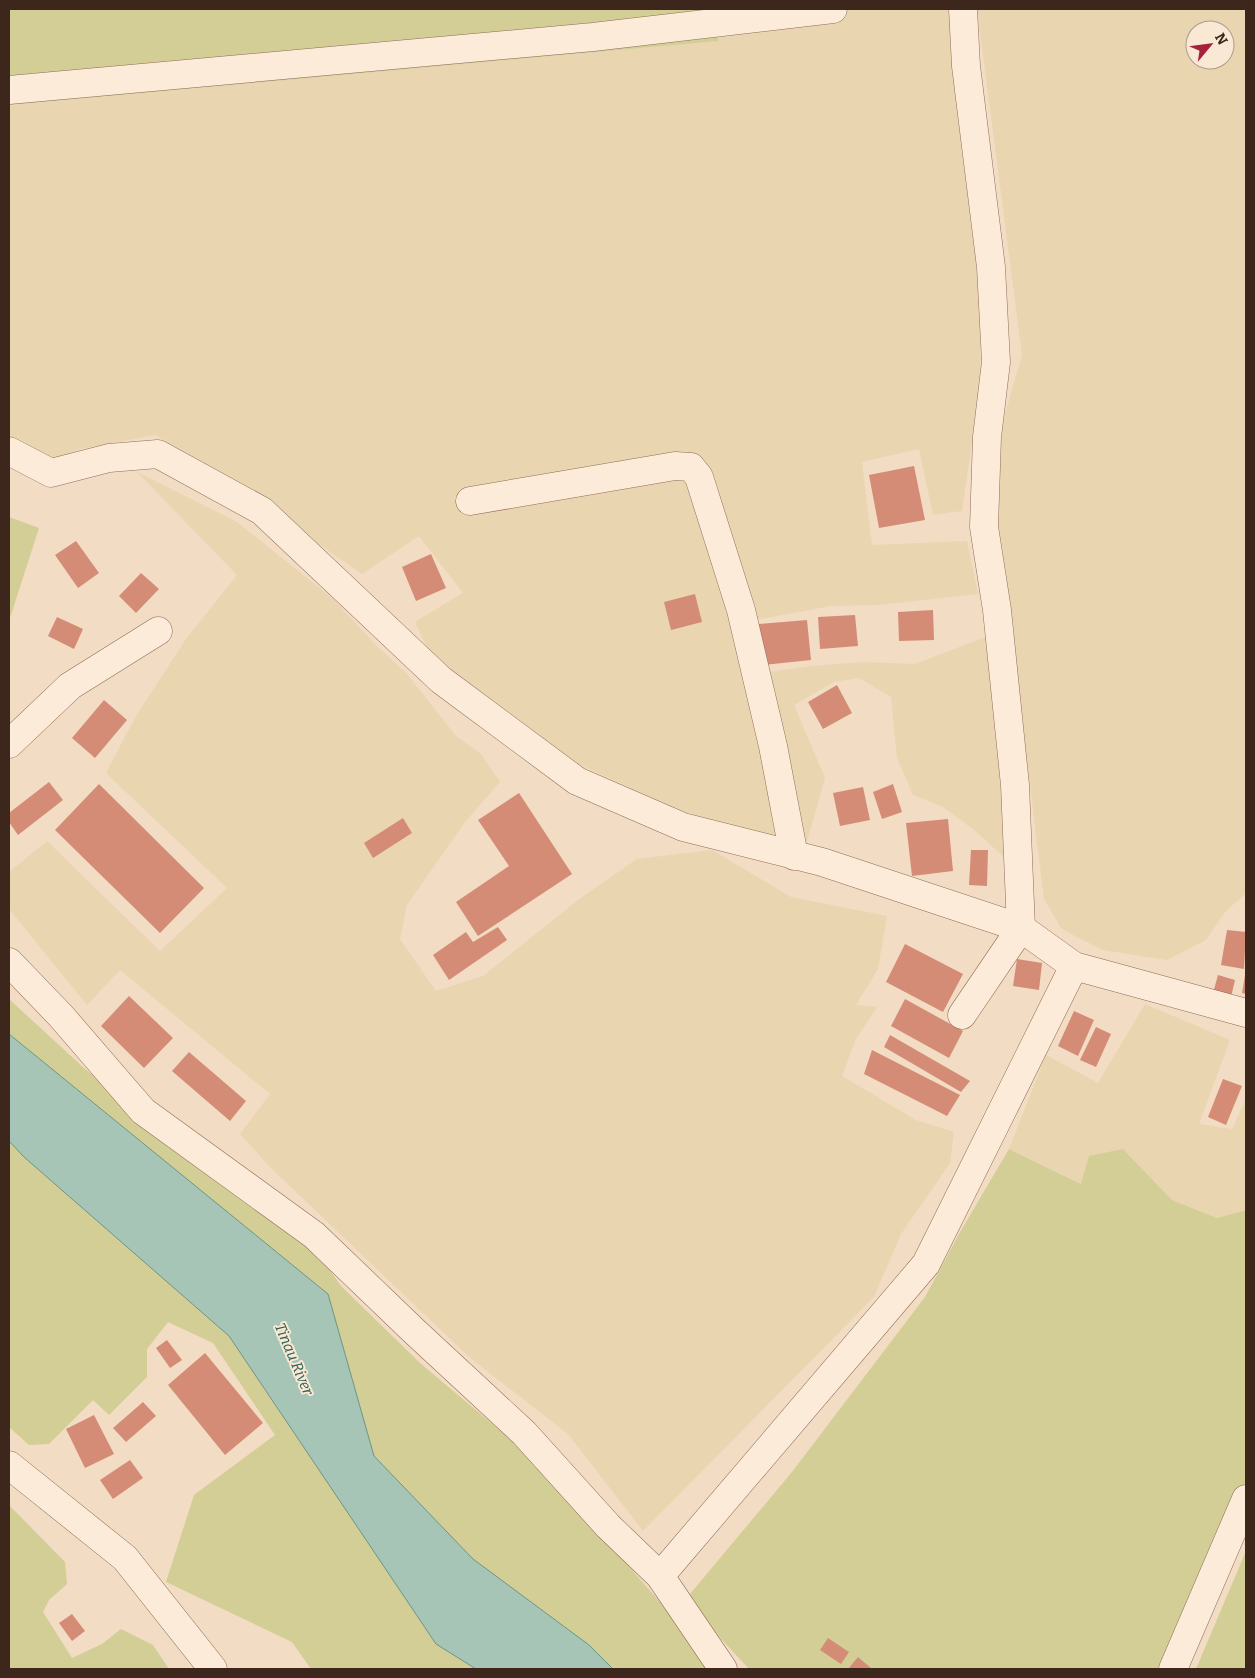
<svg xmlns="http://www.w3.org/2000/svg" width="1255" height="1678" viewBox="0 0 1255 1678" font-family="Bitter,serif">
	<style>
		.farmland { fill: #e9d6b0; fill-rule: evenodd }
		.green { fill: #d2ce96 }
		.water { fill: #a6c5b6; stroke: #6b9583 }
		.building { fill: #d48c76 }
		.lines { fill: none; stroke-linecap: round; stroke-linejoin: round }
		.minor-casing { stroke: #8f6b58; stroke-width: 29 }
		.minor { stroke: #fcebd8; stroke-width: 28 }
		.labels { text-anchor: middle; stroke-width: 4; stroke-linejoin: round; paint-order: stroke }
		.water-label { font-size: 15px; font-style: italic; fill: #2b5f52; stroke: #f9e8d4 }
	</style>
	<rect width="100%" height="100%" fill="#f2dcc3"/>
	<!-- farmland -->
	<path class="farmland" d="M 717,9 L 949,9 L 952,52 L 978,250 L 981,382 L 962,511 L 933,515 L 919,449 L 862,462 L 872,545 L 967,541 L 978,594 L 878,605 L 831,606 L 755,620 L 761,673 L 812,666 L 863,662 L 915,664 L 988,636 L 1009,814 L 1007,860 L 974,830 L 943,807 L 913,795 L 897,758 L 891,697 L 859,678 L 834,682 L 794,705 L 825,778 L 806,845 L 789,846 L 669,806 L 542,747 L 436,667 L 415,622 L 463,593 L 419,536 L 362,574 L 291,525 L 236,480 L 155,435 L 80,449 L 56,459 L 9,446 L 9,105 L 717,41 Z
		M 977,9 L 1246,9 L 1246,893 L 1225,912 L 1206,940 L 1167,960 L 1103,950 L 1071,934 L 1061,928 L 1044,899 L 998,526 L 1000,431 L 1022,355 ZM 1195,30 L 1225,30 L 1225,60 L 1195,60 Z
		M 137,472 L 237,522 L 332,598 L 377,646 L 407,674 L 456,736 L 481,754 L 500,782 L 465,822 L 407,905 L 400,939 L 436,991 L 483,976 L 582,897 L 637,859 L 712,850 L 791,897 L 887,916 L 878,969 L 856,1005 L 877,1007 L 856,1039 L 842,1076 L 916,1120 L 954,1132 L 950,1163 L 901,1234 L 874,1297 L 643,1531 L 568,1434 L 469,1357 L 270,1167 L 240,1134 L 270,1094 L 120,970 L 87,1005 L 9,909 L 9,872 L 47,841 L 160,951 L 227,888 L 106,773 L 136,716 L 186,639 L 237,575 Z
		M 1145,1004 L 1230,1040 L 1199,1124 L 1232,1129 L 1246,1099 L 1246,1210 L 1217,1218 L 1172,1200 L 1123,1149 L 1082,1184 L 1009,1149 L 1046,1055 L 1098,1083 Z"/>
	<!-- green -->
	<path class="green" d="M 9,9 L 717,9 L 718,41 L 9,105 Z
		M 9,517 L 39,528 L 9,621 Z
		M 9,999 L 84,1068 L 235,1191 L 312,1245 L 341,1286 L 420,1363 L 509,1438 L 577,1507 L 659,1601 L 711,1669 L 613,1669 L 589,1645 L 473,1559 L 374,1456 L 328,1294 L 9,1034 Z
		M 9,1141 L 24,1157 L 229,1336 L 436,1644 L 476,1669 L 311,1669 L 292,1642 L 166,1582 L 194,1495 L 275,1435 L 213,1343 L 168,1322 L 147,1349 L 147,1377 L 109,1415 L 93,1400 L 49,1444 L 29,1445 L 9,1427 Z
		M 1009,1149 L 1081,1184 L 1089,1156 L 1123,1149 L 1172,1200 L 1217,1218 L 1246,1210 L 1246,1519 L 1168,1669 L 749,1669 L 685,1600 L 792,1472 L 925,1297 L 959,1234 Z
		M 9,1505 L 65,1562 L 67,1584 L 49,1600 L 43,1612 L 72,1658 L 102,1644 L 121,1629 L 153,1645 L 169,1669 L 9,1669 Z
		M 1246,1551 L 1246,1669 L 1196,1669 Z"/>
	<!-- water -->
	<path class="water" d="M 9,1034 L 328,1294 L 374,1456 L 473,1559 L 589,1645 L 613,1669 L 476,1669 L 436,1644 L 229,1336 L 24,1157 L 9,1141 Z"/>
	<!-- building -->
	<path class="building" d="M 914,466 L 925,520 L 879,528 L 869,475 Z
		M 76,541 L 99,573 L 78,588 L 55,555 Z
		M 431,554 L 446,588 L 416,601 L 402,567 Z
		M 141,573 L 159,589 L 136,613 L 119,596 Z
		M 695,594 L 702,622 L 671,630 L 664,602 Z
		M 933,610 L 934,640 L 899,641 L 898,612 Z
		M 855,615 L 858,646 L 820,649 L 818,617 Z
		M 57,617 L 83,629 L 74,649 L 48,636 Z
		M 807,620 L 811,660 L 763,665 L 759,624 Z
		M 837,685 L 852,713 L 823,729 L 808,702 Z
		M 104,700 L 127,720 L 95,758 L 72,738 Z
		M 49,782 L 63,800 L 18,835 L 9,822 L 9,813 Z
		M 99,784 L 204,888 L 160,933 L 55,830 Z
		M 893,784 L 902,812 L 882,819 L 873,792 Z
		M 863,787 L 870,820 L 840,826 L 833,793 Z
		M 519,793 L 572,874 L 478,936 L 456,902 L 509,866 L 478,820 Z
		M 403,818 L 412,833 L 373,858 L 364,843 Z
		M 948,819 L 953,871 L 912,876 L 906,823 Z
		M 971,850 L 988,850 L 987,886 L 969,885 Z
		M 498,927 L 507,940 L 449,980 L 433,955 L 466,932 L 473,942 Z
		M 1227,930 L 1246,932 L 1244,969 L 1221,965 Z
		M 905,944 L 963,974 L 943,1012 L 886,982 Z
		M 1017,959 L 1042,963 L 1039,990 L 1013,986 Z
		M 1218,975 L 1235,980 L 1231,997 L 1213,993 Z
		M 1245,975 L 1246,975 L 1246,994 L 1242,993 Z
		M 129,996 L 173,1038 L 144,1068 L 101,1026 Z
		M 905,999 L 963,1031 L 949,1058 L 891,1026 Z
		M 1074,1011 L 1094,1020 L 1078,1056 L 1058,1046 Z
		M 1096,1027 L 1111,1034 L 1096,1067 L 1080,1060 Z
		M 890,1035 L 970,1081 L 961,1092 L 884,1047 Z
		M 872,1050 L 960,1095 L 947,1116 L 864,1074 Z
		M 189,1052 L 246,1101 L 230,1121 L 172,1071 Z
		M 1223,1079 L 1242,1086 L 1226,1125 L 1208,1117 Z
		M 167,1340 L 182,1360 L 170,1368 L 156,1348 Z
		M 205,1353 L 263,1423 L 225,1455 L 168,1385 Z
		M 143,1402 L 156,1416 L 126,1442 L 113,1428 Z
		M 94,1415 L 114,1454 L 85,1468 L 66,1429 Z
		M 130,1460 L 143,1478 L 113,1499 L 100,1480 Z
		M 72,1614 L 85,1631 L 72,1641 L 59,1623 Z
		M 828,1638 L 849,1652 L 841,1664 L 820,1650 Z
		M 858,1657 L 872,1669 L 848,1669 Z"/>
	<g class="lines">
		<!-- minor casing -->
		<g class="minor-casing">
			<path id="minor" d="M 9,90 L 593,37 L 833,9
				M 9,451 L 51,473 L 109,458 L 158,454 L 262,511 L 441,680 L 577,781 L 683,827 L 822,862 L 1021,928 L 1074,966 L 1246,1013
				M 470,501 L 675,466 L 691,467 L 699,477 L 741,610 L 773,746 L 794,856
				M 9,744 L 70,686 L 158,631
				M 9,962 L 61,1016 L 143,1111 L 314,1235 L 414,1331 L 524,1433 L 608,1526 L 660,1576 L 723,1669
				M 962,1015 L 1021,928 L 1015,785 L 997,610 L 984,527 L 987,437 L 996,362 L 991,267 L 966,66 L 963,9
				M 9,1465 L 125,1558 L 213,1669
				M 660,1576 L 926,1264 L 1074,966
				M 1173,1669 L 1246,1499"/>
		</g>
		<!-- minor -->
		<use href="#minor" class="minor"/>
	</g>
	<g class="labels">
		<!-- water labels -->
		<g class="water-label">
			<text transform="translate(294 1359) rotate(67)" y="5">Tinau River</text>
		</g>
	</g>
	<!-- border -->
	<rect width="1255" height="1678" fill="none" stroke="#3d271d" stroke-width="20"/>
	<!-- north arrow -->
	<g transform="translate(1210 45) rotate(61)"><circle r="24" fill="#f9e8d4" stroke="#ae9b8b"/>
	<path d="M0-4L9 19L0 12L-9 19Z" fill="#a4223a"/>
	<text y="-8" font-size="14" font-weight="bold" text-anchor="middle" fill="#3d271d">N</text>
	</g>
</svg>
